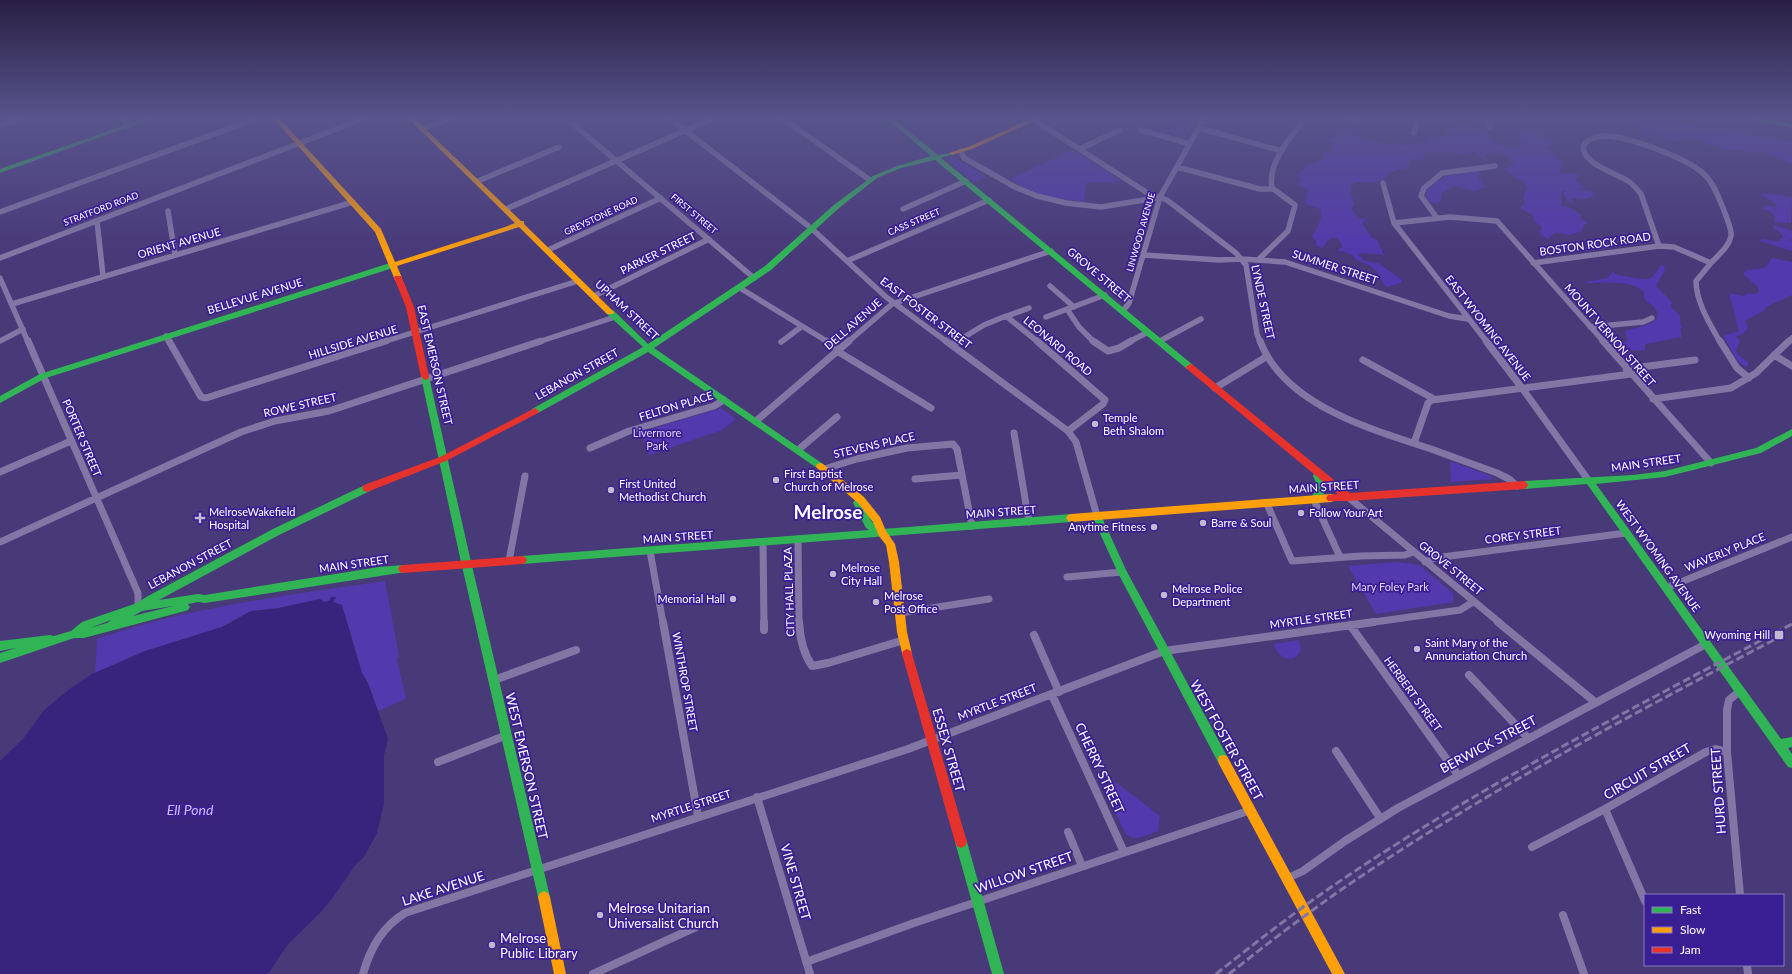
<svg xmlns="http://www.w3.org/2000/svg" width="1792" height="974" viewBox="0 0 1792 974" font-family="Lato,sans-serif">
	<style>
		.green { fill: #5239ad }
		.water { fill: #39247d }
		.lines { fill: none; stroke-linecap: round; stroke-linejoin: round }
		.street-far2 { stroke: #8277a4; stroke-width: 5.5 }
		.street-far1 { stroke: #8277a4; stroke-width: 7 }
		.street { stroke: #8277a4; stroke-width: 8 }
		.fast { fill: #30b455; fill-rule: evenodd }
		.slow { fill: #ff9f0a; fill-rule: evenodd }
		.jam { fill: #e5322d; fill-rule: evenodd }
		.rail { stroke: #8176a4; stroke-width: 3; stroke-dasharray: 8 3.5; stroke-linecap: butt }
		.poi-dot { fill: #bfbad0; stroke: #3a1e94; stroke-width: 1.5 }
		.labels { text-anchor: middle; stroke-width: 3.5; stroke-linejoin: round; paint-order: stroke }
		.far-street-label { font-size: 9px; fill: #fff; stroke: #3a1e94 }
		.street-label { font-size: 11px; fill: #fff; stroke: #3a1e94 }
		.poi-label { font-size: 11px; fill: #fff; stroke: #3a1e94; text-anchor: start }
		.park-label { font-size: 11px; fill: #dfd7fa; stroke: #3a1e94 }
		.near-street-label { font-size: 13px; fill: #fff; stroke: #3a1e94 }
		.near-poi-label { font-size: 13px; fill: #fff; stroke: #3a1e94; text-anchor: start }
		.near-water-label { font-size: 14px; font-style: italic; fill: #c9bdf5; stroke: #3a1e94 }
		.town-label { font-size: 19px; font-weight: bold; fill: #fff; stroke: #3a1e94 }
	</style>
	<rect width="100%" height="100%" fill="#483979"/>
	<!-- green -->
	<path class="green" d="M 1178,118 L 1187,118 L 1196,121 L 1185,139 L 1178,138 L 1175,134 L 1168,130 L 1170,125 Z
		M 1555,118 L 1673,118 L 1701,128 L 1713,125 L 1719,126 L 1742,134 L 1771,137 L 1792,142 L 1792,163 L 1763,153 L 1727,150 L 1692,138 L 1679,140 L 1680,142 L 1665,140 L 1649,134 L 1640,135 L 1640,129 L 1619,122 L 1591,121 L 1590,122 L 1594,127 L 1592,128 C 1575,120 1575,122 1558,125 Z
		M 1523,121 C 1532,123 1550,122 1555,126 L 1547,128 L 1532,125 L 1522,127 L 1524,129 L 1555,141 L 1549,146 L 1542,147 L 1551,151 L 1563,163 L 1559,173 L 1560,174 L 1573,173 L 1579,175 L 1575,179 L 1576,181 L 1585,188 L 1562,191 L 1561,192 L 1562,206 L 1573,209 L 1581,215 L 1581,219 L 1588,223 L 1584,225 L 1582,231 L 1570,235 L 1555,233 L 1548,239 L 1541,235 L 1540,232 L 1542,227 L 1534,221 L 1533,215 L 1520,208 L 1525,203 L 1523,197 L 1527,187 L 1522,181 L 1505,170 L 1514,164 C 1507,154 1497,150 1485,155 L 1485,158 L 1488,161 L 1485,161 L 1475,152 C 1471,152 1466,154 1463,154 C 1450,154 1436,148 1424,155 L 1425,158 L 1423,159 L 1411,160 L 1405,170 L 1398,169 L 1394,172 L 1389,173 L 1384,180 L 1375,182 L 1356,182 L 1351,186 L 1351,194 L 1355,206 L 1351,208 L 1358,218 L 1366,219 L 1362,223 L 1372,238 L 1377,240 L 1384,255 L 1363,253 L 1358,254 L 1364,261 L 1378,263 L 1402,280 L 1401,283 L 1386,287 L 1377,272 L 1371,266 L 1356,260 L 1352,255 L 1343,251 L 1339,252 L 1339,249 L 1342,247 L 1341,242 L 1336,238 L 1330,238 L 1322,248 L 1317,246 L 1316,241 L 1312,236 L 1318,226 L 1321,217 L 1320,209 L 1306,204 L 1305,202 L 1308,190 L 1297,184 L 1301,179 L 1298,175 L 1307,166 L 1322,159 L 1322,154 L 1334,148 L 1333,144 L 1327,139 L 1336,136 L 1339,132 L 1345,131 L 1356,126 L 1359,130 L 1357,134 L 1364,139 L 1381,142 L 1387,145 L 1396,143 L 1408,146 L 1416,143 L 1427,141 L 1428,136 L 1444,139 L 1445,135 L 1448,134 L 1444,130 L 1451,128 L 1448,124 C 1457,119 1483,127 1490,134 L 1484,136 L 1487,138 L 1493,139 L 1495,143 C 1503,146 1509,150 1518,147 L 1521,144 L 1520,135 L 1513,131 L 1517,122 Z
		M 1073,149 L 1120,180 L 1114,182 L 1086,183 L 1084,202 C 1061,199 1028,194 1011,179 Z
		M 954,157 L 986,177 L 974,182 L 950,162 L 950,159 Z
		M 1477,171 L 1480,172 L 1478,177 L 1486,187 L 1474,191 L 1454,186 L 1441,194 L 1442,200 L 1438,203 L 1430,202 L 1427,198 L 1426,191 C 1447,170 1452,177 1477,171 Z
		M 1567,190 L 1584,190 L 1592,192 L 1594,195 L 1587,199 L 1573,198 L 1572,200 L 1574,205 L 1568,201 L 1563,193 Z
		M 1764,193 L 1792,197 L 1791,223 L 1774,222 L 1775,217 L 1771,212 L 1762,208 L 1767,205 L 1773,207 L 1777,206 L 1775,203 L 1761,195 Z
		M 1774,225 L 1792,231 L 1792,239 L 1789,240 L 1792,241 L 1792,251 L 1760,241 L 1762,239 L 1779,242 L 1780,239 L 1783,238 L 1781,233 L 1774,228 Z
		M 1772,258 L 1792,262 L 1792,295 L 1766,307 L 1765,310 L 1745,321 L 1748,328 L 1744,333 L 1736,337 L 1740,340 L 1736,351 L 1738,355 L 1748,362 L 1748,365 L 1745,367 L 1737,360 L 1723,336 L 1739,331 L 1729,293 L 1743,296 L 1748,293 L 1755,294 L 1759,292 L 1758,287 L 1744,275 L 1744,272 L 1747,270 L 1765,268 Z
		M 1661,265 L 1664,266 L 1665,270 L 1656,286 L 1670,300 L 1672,303 L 1670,306 L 1680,315 L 1680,324 L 1682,328 L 1680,329 L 1682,337 L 1645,344 L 1645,350 L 1634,351 L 1626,347 L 1612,346 L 1609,342 L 1610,341 L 1622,343 L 1627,341 L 1625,331 L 1647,325 L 1657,319 L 1658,313 L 1653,306 L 1644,299 L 1644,293 C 1635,279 1601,283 1585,283 L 1586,282 L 1607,278 L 1613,272 C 1619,277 1623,275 1630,277 C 1649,280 1650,283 1661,265 Z
		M 721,408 L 736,419 L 722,430 L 649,455 L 641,432 Z
		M 1450,461 L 1491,476 L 1493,479 L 1451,482 Z
		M 1397,562 L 1419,565 L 1453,593 L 1454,602 L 1376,614 L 1348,566 Z
		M 385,581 L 399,656 L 397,660 L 406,699 L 378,711 L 368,683 L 362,673 L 342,605 L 333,602 L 335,598 L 331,598 L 329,601 L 324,602 L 320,599 L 279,608 L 251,611 L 222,627 L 145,651 L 95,673 L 97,639 C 189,607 288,595 385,581 Z
		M 1299,640 L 1301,650 C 1294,666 1277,658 1274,644 Z
		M 1114,782 L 1118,784 L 1160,816 L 1158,831 C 1148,834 1134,843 1126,834 L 1102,786 Z"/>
	<!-- water -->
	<path class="water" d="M 331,597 L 336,597 L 333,602 L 342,605 L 362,673 L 368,683 L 388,739 L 384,755 L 384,804 L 377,833 L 364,857 L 356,864 L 334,896 L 320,913 L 288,944 L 268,974 L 0,974 L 0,761 L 23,739 L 44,710 L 72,687 L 92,674 L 145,651 L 222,627 L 251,611 L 279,608 L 320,599 L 324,602 L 329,601 Z"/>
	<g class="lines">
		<!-- street-far2 -->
		<path class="street-far2" d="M 122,118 L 128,126
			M 566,118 L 754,278
			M 669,118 L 811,228 L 886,297 L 947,342
			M 782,118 L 870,180
			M 1031,118 L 1146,192 L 1167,200 L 1236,253 L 1246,265 L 1257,334 L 1260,342
			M 1343,118 L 1356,121 L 1362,118
			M 1490,118 L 1490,128
			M 0,125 L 23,118
			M 1199,128 L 1282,151
			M 422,129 L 451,118
			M 1141,130 L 1190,144
			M 1414,133 L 1418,118
			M 1604,136 C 1627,136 1688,158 1705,175 C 1715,185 1720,201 1725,213 C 1727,220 1732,229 1731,236 C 1729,247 1718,255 1711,263 L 1674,247 L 1659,246 L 1641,194 C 1637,189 1633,184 1628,181 C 1618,174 1578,162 1584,145 C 1587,138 1597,137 1604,136 Z
			M 1080,149 L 1120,130
			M 961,151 L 964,158 L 1015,187 L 1037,196 L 1066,203 L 1101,207 L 1156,198
			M 1177,167 L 1260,189 L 1273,189
			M 478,181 L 559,147
			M 1383,183 L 1394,223 L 1487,342
			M 506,209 L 714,118
			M 903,209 L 966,181
			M 168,211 L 175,255
			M 0,212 L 258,118
			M 1437,218 L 1421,196 L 1424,188 L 1442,173 L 1495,166
			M 97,221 L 103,276
			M 1394,223 L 1450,217 L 1497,221 L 1604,342
			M 548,250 L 661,198
			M 1144,255 L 1219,260 L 1242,259 L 1285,262 L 1449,316 L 1468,319
			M 0,258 L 365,118
			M 1258,260 L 1288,231 L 1295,205 L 1272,188 C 1267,163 1291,137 1305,118
			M 847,261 L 989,200
			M 1533,263 L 1659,246
			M 1711,263 L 1696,281 C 1696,302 1710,324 1720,342
			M 0,278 L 28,342
			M 1050,286 L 1074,307
			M 740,288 L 828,342
			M 594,296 L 709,239
			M 12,304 L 353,202
			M 1067,309 L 1079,327 L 1094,342
			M 1123,311 L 1129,303 L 1160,197 L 1204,118
			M 1007,316 L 1029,308
			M 1046,317 L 1105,295
			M 1590,327 L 1643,322 L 1652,318
			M 166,336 L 170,342
			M 0,341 L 23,329
			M 1160,341 L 1201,319
			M 383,342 L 578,281
			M 538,342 L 615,317
			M 781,342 L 801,327
			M 848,342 L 892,304 L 1051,251
			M 956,342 L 984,325 L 1006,316 L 1038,342
			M 1129,342 L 1148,332
			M 1788,342 L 1792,338"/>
		<!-- street-far1 -->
		<path class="street-far1" d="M 28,341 L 138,593 L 138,607
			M 169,341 L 201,397 L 206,398 L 386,341
			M 826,341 L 839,349
			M 946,341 L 1068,431 L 1076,442 L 1097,516
			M 1037,341 L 1105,400 L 1103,404 L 1068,431
			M 1093,341 L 1108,351 L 1119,348 L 1131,341
			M 1260,341 C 1285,406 1371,429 1431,449 C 1453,457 1475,465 1497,473 L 1509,479 L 1517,486
			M 1486,341 L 1522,388 L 1589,481
			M 1603,341 L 1711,463
			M 1720,341 L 1737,368 L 1749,378
			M 952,345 L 958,341
			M 837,351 L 931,408
			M 1774,355 L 1792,366
			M 1363,360 L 1434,399
			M 1626,369 L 1695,360
			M 1215,388 L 1266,357
			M 1653,399 L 1731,388 L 1756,373 L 1789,341
			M 756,421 L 849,341
			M 1014,433 L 1029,522
			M 1414,443 L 1428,403 L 1432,400 L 1631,374
			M 590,448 L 629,431 L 714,406 L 724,400
			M 798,450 L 837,417
			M 824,469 L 857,459 L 907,448 L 953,444 L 957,449 L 972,526
			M 0,472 L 71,441
			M 915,479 L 962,475
			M 1348,497 L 1500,623
			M 1314,500 L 1340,557
			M 1267,504 L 1292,561 L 1361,556 L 1405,555 L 1413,552
			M 798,539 L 799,623
			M 0,542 L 241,432 L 275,421 L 329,411 L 541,341
			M 763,542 L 764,623
			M 650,551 L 663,623
			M 509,561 L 525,476
			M 1425,562 L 1435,558 L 1626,533
			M 1067,577 L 1122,572
			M 1666,588 L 1792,537
			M 900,613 L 989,599
			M 1367,623 L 1460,610 L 1473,602"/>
		<!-- street -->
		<path class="street" d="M 663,622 L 698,816
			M 764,622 L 764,630
			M 799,622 C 800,638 803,653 812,666 L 828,663 L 904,640
			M 1498,622 L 1595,702
			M 1350,625 L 1458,775
			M 1034,635 L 1059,692
			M 1469,675 L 1528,738
			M 494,680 L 576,650
			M 1740,691 L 1729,700 L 1727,710 L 1727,752 L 1740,895
			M 1052,695 L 1124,852
			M 1336,751 L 1380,818
			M 438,762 L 507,735
			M 757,797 L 810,974
			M 1068,832 L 1082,866
			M 1532,847 L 1605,809
			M 1288,878 L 1303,871 L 1345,841 L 1398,808 L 1706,644
			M 1645,901 L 1605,809 L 1706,752 L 1716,749 L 1727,752
			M 1563,915 L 1584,974
			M 806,962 L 914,923 L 1251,810
			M 1747,965 L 1748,974
			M 363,974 C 370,948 382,927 405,913 L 908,749 L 1164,651 L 1374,622
			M 593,974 L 696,927"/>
		<!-- fast -->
		<path class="fast" d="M 145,118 L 154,118 L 0,173 L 0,169 Z
			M 886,118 L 893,118 L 938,155 L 954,152 L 954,154 L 941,158 L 1193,365 L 1194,367 L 1193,369 L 1187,369 L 935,160 L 901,168 L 877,178 L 839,208 L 771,270 L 654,348 L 823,464 L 824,466 L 823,468 L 817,468 L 648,352 L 538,413 L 532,413 L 531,411 L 532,409 L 643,347 L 607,314 L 606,312 L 607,310 L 613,310 L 648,344 L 765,266 L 835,204 L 873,176 L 897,166 L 931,156 Z
			M 1750,118 L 1762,118 L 1792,124 L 1792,128 L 1753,120 Z
			M 390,263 L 393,263 L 397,265 L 396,267 L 46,378 L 0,403 L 0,396 L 40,374 Z
			M 425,374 L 429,377 L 469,553 L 550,897 L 548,901 L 544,903 L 540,901 L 538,897 L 459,553 L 421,377 Z
			M 1792,429 L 1792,436 L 1761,453 L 1665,477 L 1596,484 L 1781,739 L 1792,737 L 1792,747 L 1788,748 L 1792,754 L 1792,768 L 1788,767 L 1587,484 L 1524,489 L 1521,487 L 1520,485 L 1521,483 L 1524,481 L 1633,475 L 1665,471 L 1756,448 Z
			M 1317,473 C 1331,477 1326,500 1314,504 L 1311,503 L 1309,500 C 1316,489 1320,490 1313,476 L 1314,474 Z
			M 367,484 L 370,485 L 372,488 L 370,491 L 279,535 L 159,600 L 198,594 L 205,595 L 379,567 L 403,565 L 406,566 L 408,569 L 406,572 L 205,603 L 198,602 L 188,604 L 190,607 L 188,610 L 185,611 L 84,638 L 74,638 L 0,663 L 0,653 L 16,648 L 0,651 L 0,641 L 50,635 L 54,636 L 71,631 L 82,622 L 137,603 L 148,596 L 273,529 ZM 173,606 L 133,616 L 142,611 ZM 111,620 L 107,623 L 90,628 Z
			M 858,499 L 861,500 L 872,522 L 883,529 L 1071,514 L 1074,515 L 1076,518 L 1074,521 L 1071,522 L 522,564 L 519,563 L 517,560 L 519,557 L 522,556 L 869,530 L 866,528 L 853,503 L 855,500 Z
			M 1097,512 L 1100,513 L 1126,570 L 1227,756 L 1228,760 L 1227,764 L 1223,765 L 1219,764 L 1119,575 L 1092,516 L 1094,513 Z
			M 961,836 L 965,838 L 967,842 L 1004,974 L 992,974 L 955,842 L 957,838 Z"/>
		<!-- slow -->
		<path class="slow" d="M 273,118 L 279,118 L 381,229 L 395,262 L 505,227 L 515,223 L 408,118 L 414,118 L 521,221 L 524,221 L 524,224 L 614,312 L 613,314 L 607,314 L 519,227 L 397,266 L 402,278 L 401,280 L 395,280 L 375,232 Z
			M 1033,118 L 1041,118 L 972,149 L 952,155 L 949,153 L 968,147 Z
			M 820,463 L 823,464 L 864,497 L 880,517 L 886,531 L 895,544 L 899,562 L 907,632 L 912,654 L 911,657 L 907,659 L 903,657 L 897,632 L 889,562 L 886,545 L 879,536 L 873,522 L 858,503 L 817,468 L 816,466 L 817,464 Z
			M 1331,494 L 1334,495 L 1336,498 L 1334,501 L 1331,502 L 1071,522 L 1068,521 L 1066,518 L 1068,515 L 1071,514 Z
			M 1223,755 L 1227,756 L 1345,974 L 1332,974 L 1219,764 L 1218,760 L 1219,756 Z
			M 544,891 L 548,893 L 550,897 L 566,974 L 554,974 L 538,897 L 540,893 Z"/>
		<!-- jam -->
		<path class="jam" d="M 395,276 L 401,276 L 402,278 L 414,307 L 429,377 L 428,379 L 425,380 L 421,377 L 406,307 L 394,278 Z
			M 1190,364 L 1193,365 L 1350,493 L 1524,481 L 1527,483 L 1528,485 L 1527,487 L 1524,489 L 1348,501 L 1328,501 L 1326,498 L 1328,495 L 1338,494 L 1187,369 L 1186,367 Z
			M 535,408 L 539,411 L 538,413 L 446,461 L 367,492 L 364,491 L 362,488 L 364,485 L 440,457 Z
			M 522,556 L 525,557 L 527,560 L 525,563 L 522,564 L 403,573 L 400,572 L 398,569 L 400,566 L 403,565 Z
			M 907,649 L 911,651 L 912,654 L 967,842 L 965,846 L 961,848 L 957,846 L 955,842 L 902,654 L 903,651 Z"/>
		<!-- rail -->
		<path class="rail" d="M 1216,974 C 1260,939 1305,904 1352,873 C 1493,779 1643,703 1792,624
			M 1229,974 C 1272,940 1315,907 1360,877 C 1495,786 1639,711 1783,635"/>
	</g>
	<!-- sky -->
	<linearGradient id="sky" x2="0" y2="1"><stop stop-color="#281f43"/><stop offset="0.46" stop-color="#58548c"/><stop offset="1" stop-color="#58548c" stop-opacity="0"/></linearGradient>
	<rect width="1792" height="254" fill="url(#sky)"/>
	<!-- markers -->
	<g class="poi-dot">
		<circle cx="1095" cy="424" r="4"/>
		<circle cx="776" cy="480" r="4"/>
		<circle cx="611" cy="490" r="4"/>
		<circle cx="1301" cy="513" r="4"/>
		<path d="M198 512h4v4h4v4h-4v4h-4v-4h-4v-4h4z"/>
		<circle cx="1203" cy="523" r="4"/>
		<circle cx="1154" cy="527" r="4"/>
		<circle cx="833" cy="574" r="4"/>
		<circle cx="1164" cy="595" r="4"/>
		<circle cx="733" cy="599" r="4"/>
		<circle cx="876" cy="602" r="4"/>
		<rect x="1774" y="630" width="10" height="10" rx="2"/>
		<circle cx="1417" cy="649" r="4"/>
		<circle cx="600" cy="915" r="4"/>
		<circle cx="492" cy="945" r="4"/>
	</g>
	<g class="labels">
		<!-- far-street labels -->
		<g class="far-street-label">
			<text transform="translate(101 209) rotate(-21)" y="3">STRATFORD ROAD</text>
			<text transform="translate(694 214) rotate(40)" y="3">FIRST STREET</text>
			<text transform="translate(601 216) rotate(-25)" y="3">GREYSTONE ROAD</text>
			<text transform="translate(914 222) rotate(-23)" y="3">CASS STREET</text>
			<text transform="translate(1141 232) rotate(-74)" y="3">LINWOOD AVENUE</text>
		</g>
		<!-- street labels -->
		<g class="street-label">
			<text transform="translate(179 243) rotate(-16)" y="4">ORIENT AVENUE</text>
			<text transform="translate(1595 244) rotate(-8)" y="4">BOSTON ROCK ROAD</text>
			<text transform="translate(658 253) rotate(-26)" y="4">PARKER STREET</text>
			<text transform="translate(1335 267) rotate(18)" y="4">SUMMER STREET</text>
			<text transform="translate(1099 275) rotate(40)" y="4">GROVE STREET</text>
			<text transform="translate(255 296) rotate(-17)" y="4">BELLEVUE AVENUE</text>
			<text transform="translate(1263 302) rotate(78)" y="4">LYNDE STREET</text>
			<text transform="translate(627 310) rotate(43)" y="4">UPHAM STREET</text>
			<text transform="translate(926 313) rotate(37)" y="4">EAST FOSTER STREET</text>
			<text transform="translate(853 324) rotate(-41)" y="4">DELL AVENUE</text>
			<text transform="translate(1488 328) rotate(52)" y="4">EAST WYOMING AVENUE</text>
			<text transform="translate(1610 335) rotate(49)" y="4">MOUNT VERNON STREET</text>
			<text transform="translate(353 342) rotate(-17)" y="4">HILLSIDE AVENUE</text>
			<text transform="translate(1058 346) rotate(40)" y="4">LEONARD ROAD</text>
			<text transform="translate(435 365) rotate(77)" y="4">EAST EMERSON STREET</text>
			<text transform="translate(577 374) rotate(-29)" y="4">LEBANON STREET</text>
			<text transform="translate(300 405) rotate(-13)" y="4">ROWE STREET</text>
			<text transform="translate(676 406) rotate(-17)" y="4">FELTON PLACE</text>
			<text transform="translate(82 438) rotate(67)" y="4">PORTER STREET</text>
			<text transform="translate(874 445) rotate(-13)" y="4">STEVENS PLACE</text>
			<text transform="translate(1646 463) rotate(-8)" y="4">MAIN STREET</text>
			<text transform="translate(1324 487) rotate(-4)" y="4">MAIN STREET</text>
			<text transform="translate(1001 512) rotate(-4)" y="4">MAIN STREET</text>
			<text transform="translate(1523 535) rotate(-7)" y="4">COREY STREET</text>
			<text transform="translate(678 537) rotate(-4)" y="4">MAIN STREET</text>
			<text transform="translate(1725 552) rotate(-22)" y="4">WAVERLY PLACE</text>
			<text transform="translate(1658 556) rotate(54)" y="4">WEST WYOMING AVENUE</text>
			<text transform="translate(190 564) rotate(-28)" y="4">LEBANON STREET</text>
			<text transform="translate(354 564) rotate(-8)" y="4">MAIN STREET</text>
			<text transform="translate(1451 568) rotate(39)" y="4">GROVE STREET</text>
			<text transform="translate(789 592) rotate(-92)" y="4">CITY HALL PLAZA</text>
			<text transform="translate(1311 619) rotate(-8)" y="4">MYRTLE STREET</text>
			<text transform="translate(685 682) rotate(80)" y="4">WINTHROP STREET</text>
			<text transform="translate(1413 694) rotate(54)" y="4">HERBERT STREET</text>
			<text transform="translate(997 702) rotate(-21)" y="4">MYRTLE STREET</text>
			<text transform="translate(691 806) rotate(-18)" y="4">MYRTLE STREET</text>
		</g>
		<!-- poi labels -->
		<g class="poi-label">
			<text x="1103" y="422">Temple<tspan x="1103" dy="13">Beth Shalom</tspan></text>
			<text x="784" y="478">First Baptist<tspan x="784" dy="13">Church of Melrose</tspan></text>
			<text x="619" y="488">First United<tspan x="619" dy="13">Methodist Church</tspan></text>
			<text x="209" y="516">MelroseWakefield<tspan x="209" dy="13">Hospital</tspan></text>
			<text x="1309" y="517">Follow Your Art</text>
			<text x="1211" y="527">Barre &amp; Soul</text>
			<text x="1146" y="531" text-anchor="end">Anytime Fitness</text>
			<text x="841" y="572">Melrose<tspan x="841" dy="13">City Hall</tspan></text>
			<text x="1172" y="593">Melrose Police<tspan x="1172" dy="13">Department</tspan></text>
			<text x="884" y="600">Melrose<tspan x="884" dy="13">Post Office</tspan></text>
			<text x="725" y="603" text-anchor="end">Memorial Hall</text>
			<text x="1770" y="639" text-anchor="end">Wyoming Hill</text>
			<text x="1425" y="647">Saint Mary of the<tspan x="1425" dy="13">Annunciation Church</tspan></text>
		</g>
		<!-- park labels -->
		<g class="park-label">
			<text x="657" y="437">Livermore<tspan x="657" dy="13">Park</tspan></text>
			<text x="1390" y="591">Mary Foley Park</text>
		</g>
		<!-- near-street labels -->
		<g class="near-street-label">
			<text transform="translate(1227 740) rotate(61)" y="5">WEST FOSTER STREET</text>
			<text transform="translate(1488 744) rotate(-28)" y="5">BERWICK STREET</text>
			<text transform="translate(949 750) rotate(74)" y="5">ESSEX STREET</text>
			<text transform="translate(527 766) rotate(77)" y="5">WEST EMERSON STREET</text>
			<text transform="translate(1100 768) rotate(65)" y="5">CHERRY STREET</text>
			<text transform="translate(1647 771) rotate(-30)" y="5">CIRCUIT STREET</text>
			<text transform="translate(1718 791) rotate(-94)" y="5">HURD STREET</text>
			<text transform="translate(1024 872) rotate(-19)" y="5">WILLOW STREET</text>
			<text transform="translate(796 882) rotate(74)" y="5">VINE STREET</text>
			<text transform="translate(443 888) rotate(-18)" y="5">LAKE AVENUE</text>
		</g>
		<!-- near-poi labels -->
		<g class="near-poi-label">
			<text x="608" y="913">Melrose Unitarian<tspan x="608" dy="15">Universalist Church</tspan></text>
			<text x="500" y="943">Melrose<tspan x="500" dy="15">Public Library</tspan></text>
		</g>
		<!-- near-water labels -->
		<g class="near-water-label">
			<text x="190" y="815">Ell Pond</text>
		</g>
		<!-- town labels -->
		<g class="town-label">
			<text x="828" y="519">Melrose</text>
		</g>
	</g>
	<!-- legend -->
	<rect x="1644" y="894" width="140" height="72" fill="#3a1e94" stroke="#8978bf"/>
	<rect x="1652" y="907" width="20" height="6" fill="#30b455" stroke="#8978bf"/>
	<text x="1680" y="914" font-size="12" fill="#ffffff">Fast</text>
	<rect x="1652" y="927" width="20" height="6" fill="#ff9f0a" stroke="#8978bf"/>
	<text x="1680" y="934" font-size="12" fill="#ffffff">Slow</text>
	<rect x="1652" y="947" width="20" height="6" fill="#e5322d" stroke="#8978bf"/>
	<text x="1680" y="954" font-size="12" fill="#ffffff">Jam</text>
</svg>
